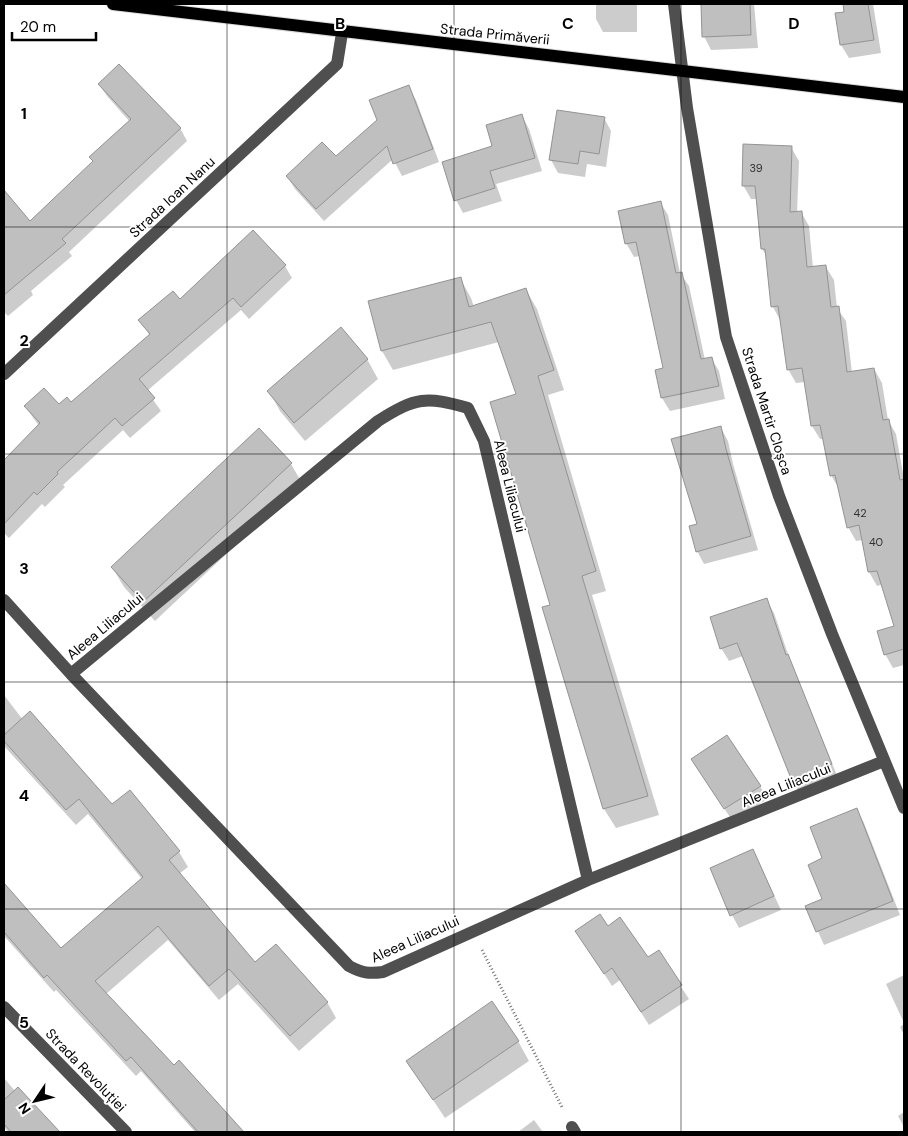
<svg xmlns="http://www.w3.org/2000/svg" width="908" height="1136" viewBox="0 0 908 1136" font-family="'DM Sans',sans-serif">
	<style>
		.shadow { fill: #0003 }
		.building { fill: #bfbfbf; stroke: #939393 }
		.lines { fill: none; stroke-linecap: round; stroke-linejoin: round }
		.major-casing { stroke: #dbdbdb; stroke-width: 14 }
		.path { stroke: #717171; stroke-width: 3; stroke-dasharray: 1 2.5; stroke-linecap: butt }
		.minor { stroke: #4f4f4f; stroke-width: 12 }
		.major { stroke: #000; stroke-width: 12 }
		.grid { fill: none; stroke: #000; stroke-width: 1; stroke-opacity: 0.55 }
		.labels { text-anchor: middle; stroke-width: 4; stroke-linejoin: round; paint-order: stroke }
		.number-label { font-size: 11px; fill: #303030 }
		.street-label { font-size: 14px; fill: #000; stroke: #fff }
		.grid-label { font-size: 16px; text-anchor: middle; font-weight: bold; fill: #000; stroke: #fff; stroke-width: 4; stroke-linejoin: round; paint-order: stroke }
	</style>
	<rect width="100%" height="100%" fill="#fff"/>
	<!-- shadow -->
	<path class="shadow" d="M 596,4 L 637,4 L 637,32 L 603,32 L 596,19 Z
		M 702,4 L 754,4 L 758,48 L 711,50 L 704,36 Z
		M 844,4 L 873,4 L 881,53 L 849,58 L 841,45 L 845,13 Z
		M 99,84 L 180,128 L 187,141 L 69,252 L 72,256 L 31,291 L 33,295 L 8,316 L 4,312 L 4,192 L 30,223 L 93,162 L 91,158 L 130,122 L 107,96 Z
		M 408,86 L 416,100 L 439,162 L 402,176 L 393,159 L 324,221 L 295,189 L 287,176 L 336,158 L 378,120 Z
		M 522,116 L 529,129 L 542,171 L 496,184 L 502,201 L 463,213 L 456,200 L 494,147 Z
		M 604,118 L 611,131 L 606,167 L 587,164 L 585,177 L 558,173 L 551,160 Z
		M 791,147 L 799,161 L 797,213 L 801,212 L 809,226 L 813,268 L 826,267 L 834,280 L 837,308 L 846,321 L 852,373 L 874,369 L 882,383 L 888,420 L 896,434 L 904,479 L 904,665 L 893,668 L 885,654 L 896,627 L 883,584 L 877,586 L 869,572 L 863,540 L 856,541 L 848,527 L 839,489 L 831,475 L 824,439 L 820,439 L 812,426 L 805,382 L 796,383 L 788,369 L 780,320 L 773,307 L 768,258 L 762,249 L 758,199 L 751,199 L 743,185 Z
		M 660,202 L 668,215 L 680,273 L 689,286 L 705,360 L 711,358 L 719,371 L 725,399 L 670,411 L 662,398 L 656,370 L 665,369 L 640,256 L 634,257 L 626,243 Z
		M 285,266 L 292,278 L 249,319 L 241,310 L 147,391 L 161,411 L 130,438 L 123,430 L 63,485 L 65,487 L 45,507 L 42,504 L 9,538 L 4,533 L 4,462 L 39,426 L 25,406 L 71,404 L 150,336 L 140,320 L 180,300 Z
		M 460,278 L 471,298 L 474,307 L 526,290 L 537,309 L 564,390 L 548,395 L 606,591 L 592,595 L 659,815 L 616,828 L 604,809 L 543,608 L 552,605 L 517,395 L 499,342 L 393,370 L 382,351 L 369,302 Z
		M 367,359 L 378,379 L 305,441 L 280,411 L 269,391 Z
		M 721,428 L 728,441 L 733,464 L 758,550 L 704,564 L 697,551 L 699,525 Z
		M 291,464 L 302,483 L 155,621 L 124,587 L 112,567 Z
		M 766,599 L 774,613 L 790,660 L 838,778 L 800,794 L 793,781 L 743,656 L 729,661 L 721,648 Z
		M 4,695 L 23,720 L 112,806 L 130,792 L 179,852 L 188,867 L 179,874 L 255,964 L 327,1002 L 336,1018 L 299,1051 L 238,984 L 219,1000 L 168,940 L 106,994 L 173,1067 L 179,1062 L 242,1132 L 195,1132 L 141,1071 L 136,1076 L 56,990 L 54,992 L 4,936 L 4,894 L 61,950 L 142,879 L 88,814 L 76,825 L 4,746 Z
		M 701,772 L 760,786 L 767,799 L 733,822 Z
		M 857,810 L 864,823 L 900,915 L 824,945 L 807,907 L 824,900 L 824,858 Z
		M 753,850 L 781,910 L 739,928 L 732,915 Z
		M 608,928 L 647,959 L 658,952 L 689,999 L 649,1025 L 620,980 L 612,986 L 577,932 Z
		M 904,975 L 904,1023 L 886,984 Z
		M 904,1024 L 904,1035 L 900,1027 Z
		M 518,1041 L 529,1061 L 445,1118 L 407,1061 Z
		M 4,1078 L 15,1091 L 18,1088 L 58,1132 L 8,1132 L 4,1127 Z
		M 904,1112 L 904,1127 L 898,1116 Z
		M 534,1120 L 543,1132 L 518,1132 Z"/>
	<!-- building -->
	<path class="building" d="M 701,4 L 750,4 L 751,35 L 702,37 Z
		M 843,4 L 868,4 L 874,40 L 840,45 L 835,13 L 844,12 Z
		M 119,64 L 181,128 L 62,239 L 66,243 L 4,295 L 4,190 L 30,221 L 93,161 L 89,157 L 131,119 L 98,84 Z
		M 409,85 L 433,149 L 393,164 L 387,146 L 316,209 L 286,176 L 322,142 L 336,156 L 377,120 L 369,100 Z
		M 557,110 L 605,117 L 599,154 L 580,151 L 578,164 L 549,160 Z
		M 522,114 L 535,158 L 490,171 L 495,188 L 454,201 L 442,162 L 492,146 L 486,125 Z
		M 743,144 L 792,146 L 790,212 L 802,211 L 807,267 L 826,265 L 831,307 L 839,306 L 847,372 L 874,368 L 883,420 L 889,419 L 900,480 L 904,479 L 904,649 L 884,655 L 877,631 L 894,626 L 877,571 L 868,572 L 859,525 L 847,528 L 835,475 L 830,476 L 820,425 L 811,426 L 802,368 L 787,370 L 778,306 L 771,307 L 765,249 L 761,249 L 755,186 L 742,186 Z
		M 661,201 L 676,273 L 682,272 L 701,359 L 712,357 L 719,386 L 661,398 L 655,370 L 663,368 L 636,242 L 625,244 L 618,211 Z
		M 253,230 L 286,265 L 241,307 L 233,298 L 139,379 L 155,398 L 122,426 L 115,418 L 57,472 L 58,474 L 37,495 L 34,492 L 4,524 L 4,460 L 40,423 L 24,406 L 44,388 L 59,404 L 67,397 L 71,402 L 150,334 L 138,320 L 173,291 L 180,299 Z
		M 461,277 L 469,307 L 526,288 L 554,370 L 538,376 L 596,571 L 582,576 L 648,796 L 603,809 L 542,607 L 550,605 L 490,402 L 516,394 L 491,322 L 381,351 L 368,301 Z
		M 341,327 L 368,359 L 294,423 L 267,391 Z
		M 721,426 L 726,449 L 751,536 L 696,552 L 689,526 L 697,524 L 671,439 Z
		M 259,428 L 292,463 L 143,602 L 111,567 Z
		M 767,598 L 786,655 L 788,654 L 832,764 L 792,781 L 737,643 L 720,649 L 710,617 Z
		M 30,711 L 112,804 L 130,790 L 180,851 L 169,860 L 255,962 L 276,944 L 328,1002 L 290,1036 L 229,969 L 209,986 L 158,926 L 95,981 L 174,1065 L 179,1060 L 244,1132 L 198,1132 L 131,1057 L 126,1061 L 47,975 L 44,978 L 4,932 L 4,883 L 61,948 L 143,877 L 79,799 L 66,810 L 4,741 L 4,735 Z
		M 727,735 L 761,786 L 724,809 L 691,759 Z
		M 857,808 L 893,901 L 816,932 L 805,906 L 822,899 L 808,865 L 822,858 L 810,827 Z
		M 753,849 L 774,896 L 730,916 L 710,868 Z
		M 600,914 L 608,926 L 620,917 L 648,957 L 659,950 L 682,985 L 641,1012 L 612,968 L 604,974 L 575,931 Z
		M 492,1001 L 519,1041 L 433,1100 L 406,1061 Z
		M 18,1087 L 60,1132 L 11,1132 L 4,1124 L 4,1100 Z"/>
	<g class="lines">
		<!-- major casing -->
		<g class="major-casing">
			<path id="major" d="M 113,4 C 377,37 641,65 904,97"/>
		</g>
		<!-- path -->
		<path class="path" d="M 482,950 L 563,1109"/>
		<!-- minor -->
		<path class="minor" d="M 674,4 L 687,108 L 726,337 L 779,496 L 832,634 L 904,808
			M 4,374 L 337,64 L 342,33
			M 4,600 L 71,674 L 349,966 C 362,973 369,974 383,972 L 588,880 L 884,761
			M 71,674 L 378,421 C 416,397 426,396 468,408 L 484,441 L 588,880
			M 4,1007 L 126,1132
			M 572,1127 L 575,1132"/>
		<!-- major -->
		<use href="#major" class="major"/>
	</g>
	<!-- grid -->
	<path class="grid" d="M 227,4 L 227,1132M 454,4 L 454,1132M 681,4 L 681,1132M 4,227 L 904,227M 4,454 L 904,454M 4,682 L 904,682M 4,909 L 904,909"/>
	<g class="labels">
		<!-- number labels -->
		<g class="number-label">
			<text x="756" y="172">39</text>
			<text x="860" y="517">42</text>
			<text x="876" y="546">40</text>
		</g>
		<!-- street labels -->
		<g class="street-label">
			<text transform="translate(495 34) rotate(6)" y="5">Strada Primăverii</text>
			<text transform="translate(172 197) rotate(-43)" y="5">Strada Ioan Nanu</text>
			<text transform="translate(767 411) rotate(72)" y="5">Strada Martir Cloșca</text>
			<text transform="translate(510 486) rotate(76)" y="5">Aleea Liliacului</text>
			<text transform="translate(105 626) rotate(-40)" y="5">Aleea Liliacului</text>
			<text transform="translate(786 785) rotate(-22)" y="5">Aleea Liliacului</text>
			<text transform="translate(415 939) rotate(-24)" y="5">Aleea Liliacului</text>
			<text transform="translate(86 1070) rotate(46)" y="5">Strada Revoluției</text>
		</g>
	</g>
	<g class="grid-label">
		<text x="340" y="29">B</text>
		<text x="568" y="29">C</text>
		<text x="794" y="29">D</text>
		<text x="24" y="119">1</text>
		<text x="24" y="346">2</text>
		<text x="24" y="574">3</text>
		<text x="24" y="801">4</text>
		<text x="24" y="1028">5</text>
	</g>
	<!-- border -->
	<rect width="908" height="1136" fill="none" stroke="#000000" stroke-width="10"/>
	<!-- north arrow -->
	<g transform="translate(35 1101) rotate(235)" stroke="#ffffff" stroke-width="4" paint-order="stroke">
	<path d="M0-4L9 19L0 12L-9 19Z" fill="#000000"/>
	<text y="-8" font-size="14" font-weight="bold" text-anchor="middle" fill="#000000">N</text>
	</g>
	<!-- scale -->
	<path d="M12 32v8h84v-8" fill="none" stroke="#000000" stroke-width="2.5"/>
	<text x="20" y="32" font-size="15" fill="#000000" stroke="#ffffff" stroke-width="4" paint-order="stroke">20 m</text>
</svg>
